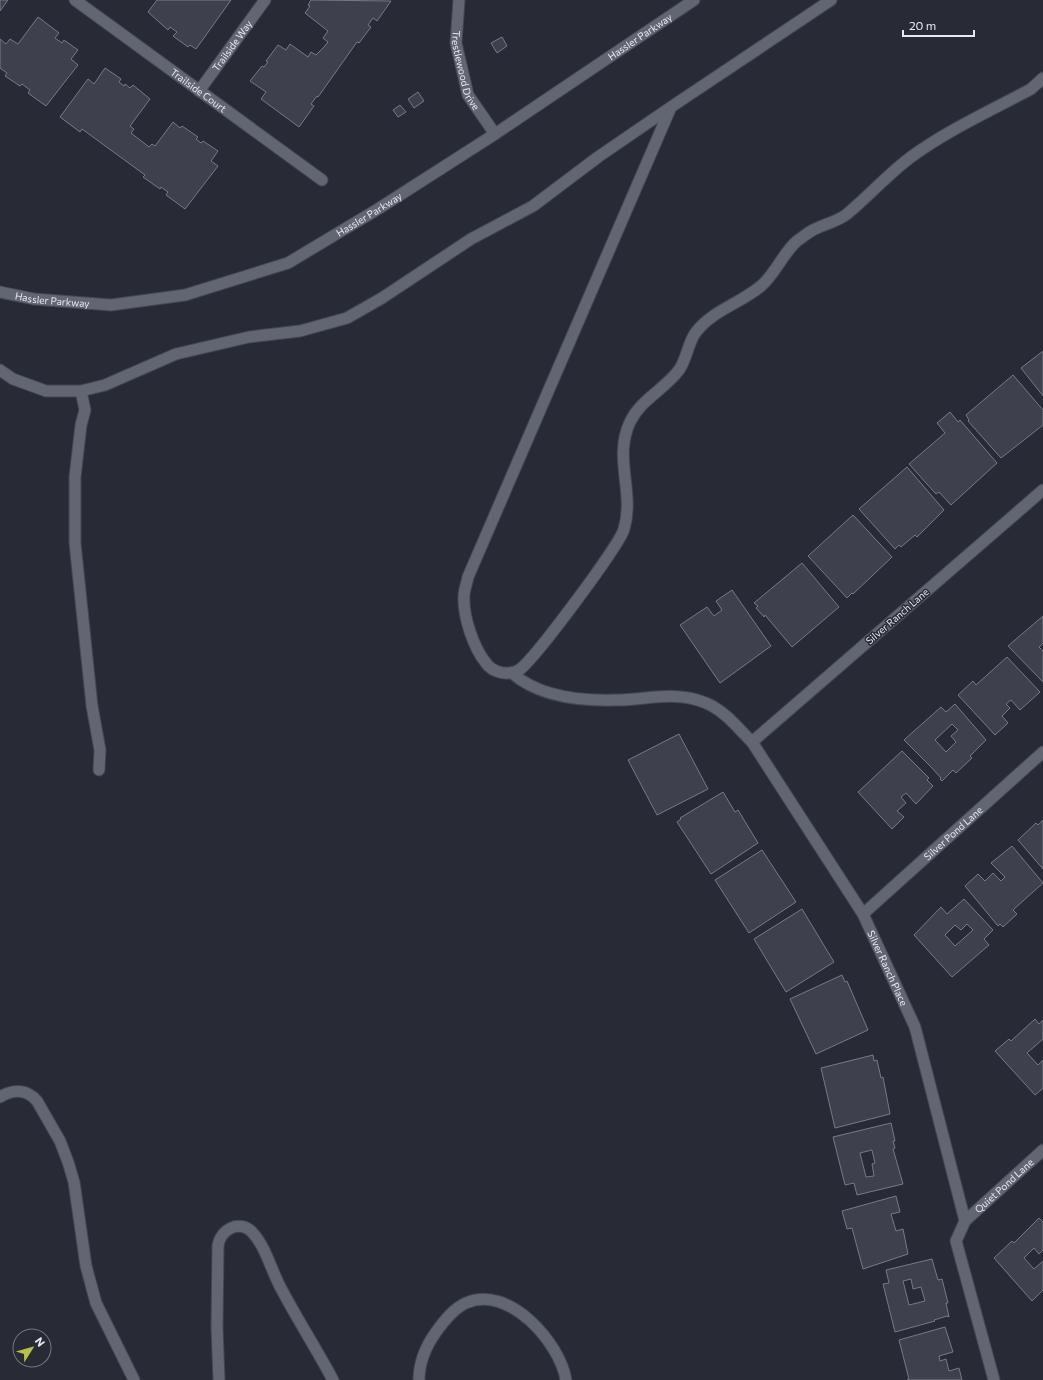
<svg xmlns="http://www.w3.org/2000/svg" width="1043" height="1380" viewBox="0 0 1043 1380" font-family="Commissioner,sans-serif">
	<style>
		.building { fill: #3e414d; stroke: #767a88; fill-rule: evenodd }
		.lines { fill: none; stroke-linecap: round; stroke-linejoin: round }
		.service-casing { stroke: #444751; stroke-width: 13 }
		.minor-casing { stroke: #444751; stroke-width: 13 }
		.tertiary-casing { stroke: #444751; stroke-width: 13 }
		.service { stroke: #626673; stroke-width: 11 }
		.minor { stroke: #626673; stroke-width: 11 }
		.tertiary { stroke: #626673; stroke-width: 11 }
		.labels { text-anchor: middle; stroke-width: 3; stroke-linejoin: round; paint-order: stroke }
		.street-label { font-size: 10px; fill: #e7e9f1; stroke: #282b36 }
	</style>
	<rect width="100%" height="100%" fill="#282b36"/>
	<!-- building -->
	<path class="building" d="M 0,0 L 8,0 L 0,11 Z
		M 157,0 L 231,0 L 196,49 L 190,45 L 188,47 L 173,36 L 177,32 L 170,27 L 168,30 L 148,12 Z
		M 311,0 L 391,1 L 377,21 L 373,18 L 368,25 L 371,27 L 359,43 L 357,42 L 318,97 L 317,96 L 311,104 L 314,106 L 299,127 L 261,99 L 266,92 L 250,81 L 262,66 L 264,67 L 268,62 L 266,61 L 278,45 L 286,50 L 290,44 L 308,57 L 311,52 L 316,55 L 324,47 L 328,42 L 323,38 L 328,31 L 305,13 L 310,6 L 308,5 Z
		M 38,17 L 59,33 L 55,38 L 62,43 L 64,40 L 78,50 L 71,59 L 78,65 L 46,106 L 28,93 L 30,90 L 22,84 L 20,86 L 5,76 L 7,73 L 0,68 L 0,39 L 6,44 L 10,39 L 18,44 Z
		M 502,37 L 507,46 L 497,53 L 491,43 Z
		M 105,68 L 121,79 L 119,82 L 124,86 L 125,84 L 130,88 L 133,85 L 150,99 L 130,126 L 134,129 L 131,133 L 149,147 L 152,144 L 155,146 L 173,122 L 180,128 L 182,126 L 198,137 L 196,139 L 201,143 L 203,141 L 218,151 L 211,161 L 218,166 L 185,209 L 166,195 L 168,192 L 161,187 L 160,189 L 143,177 L 145,175 L 82,129 L 80,132 L 60,117 L 88,79 L 94,84 Z
		M 418,92 L 424,101 L 414,108 L 408,99 Z
		M 400,105 L 406,112 L 398,117 L 393,110 Z
		M 1043,351 L 1043,396 L 1021,368 Z
		M 1013,375 L 1043,410 L 1043,425 L 1001,458 L 968,421 L 969,420 L 966,415 Z
		M 950,412 L 958,422 L 960,420 L 997,463 L 951,505 L 939,492 L 936,494 L 909,464 L 945,433 L 937,423 Z
		M 907,467 L 944,510 L 917,537 L 915,535 L 901,547 L 899,545 L 895,549 L 859,509 Z
		M 853,515 L 892,557 L 853,594 L 852,593 L 847,598 L 808,556 Z
		M 802,563 L 839,607 L 792,647 L 765,615 L 764,617 L 756,608 L 758,606 L 754,603 Z
		M 732,590 L 771,646 L 720,683 L 680,625 L 707,607 L 714,616 L 722,610 L 716,601 Z
		M 1043,616 L 1043,643 L 1039,647 L 1043,651 L 1043,682 L 1008,646 Z
		M 1007,657 L 1040,692 L 1020,710 L 1011,700 L 1006,704 L 1010,708 L 1002,716 L 1008,723 L 995,735 L 958,695 L 973,681 L 976,685 Z
		M 955,704 L 986,740 L 970,756 L 972,758 L 956,773 L 953,770 L 942,781 L 940,779 L 941,778 L 932,768 L 904,740 L 941,707 L 946,712 ZM 952,724 L 958,730 L 951,736 L 956,742 L 946,752 L 935,740 Z
		M 679,734 L 708,789 L 657,815 L 628,760 Z
		M 902,751 L 929,778 L 927,780 L 933,786 L 916,804 L 906,793 L 901,797 L 906,803 L 897,811 L 904,817 L 892,829 L 858,792 Z
		M 723,792 L 735,812 L 738,810 L 758,843 L 711,874 L 677,822 L 681,819 L 680,818 Z
		M 1043,820 L 1043,869 L 1018,840 L 1036,823 L 1038,825 Z
		M 1012,846 L 1043,883 L 1013,910 L 1017,914 L 1003,927 L 1000,924 L 998,926 L 965,886 L 978,874 L 985,881 L 993,873 L 1001,881 L 1005,877 L 991,863 Z
		M 762,850 L 796,902 L 749,933 L 715,880 Z
		M 964,899 L 993,930 L 984,939 L 989,945 L 952,977 L 914,935 L 941,907 L 947,914 ZM 967,924 L 973,930 L 955,946 L 945,935 L 955,925 L 961,930 Z
		M 802,909 L 834,962 L 786,992 L 754,939 Z
		M 842,975 L 845,982 L 847,981 L 868,1030 L 816,1054 L 790,999 Z
		M 1035,1019 L 1039,1024 L 1043,1020 L 1043,1039 L 1027,1053 L 1038,1065 L 1043,1060 L 1043,1088 L 1035,1095 L 995,1051 L 1009,1039 L 1011,1041 Z
		M 873,1055 L 874,1061 L 877,1060 L 881,1078 L 883,1077 L 890,1114 L 835,1128 L 821,1068 Z
		M 891,1123 L 895,1141 L 893,1141 L 895,1148 L 893,1149 L 903,1184 L 857,1195 L 854,1183 L 845,1185 L 833,1137 ZM 872,1150 L 875,1163 L 872,1164 L 874,1176 L 866,1177 L 860,1153 Z
		M 896,1196 L 900,1212 L 891,1214 L 896,1231 L 903,1229 L 908,1254 L 863,1269 L 852,1228 L 847,1229 L 842,1211 Z
		M 1039,1218 L 1043,1222 L 1043,1250 L 1039,1254 L 1034,1248 L 1024,1258 L 1034,1269 L 1043,1261 L 1043,1290 L 1032,1301 L 994,1258 L 1012,1241 L 1014,1243 Z
		M 932,1259 L 938,1280 L 942,1279 L 948,1303 L 946,1303 L 949,1317 L 947,1316 L 934,1320 L 935,1321 L 895,1332 L 883,1284 L 889,1283 L 886,1270 ZM 911,1279 L 913,1289 L 921,1287 L 925,1301 L 909,1305 L 903,1281 Z
		M 945,1327 L 953,1352 L 939,1356 L 940,1361 L 946,1359 L 949,1371 L 959,1368 L 962,1380 L 907,1380 L 909,1379 L 899,1340 Z"/>
	<g class="lines">
		<!-- service casing -->
		<g class="service-casing">
			<path id="service" d="M 671,107 L 468,577 C 467,583 464,590 464,596 C 463,616 473,647 486,663 C 493,673 508,676 519,670 C 534,660 619,546 624,529 C 635,492 613,458 630,422 C 641,399 664,390 679,370 C 687,359 688,342 696,332 C 713,310 741,303 761,286 C 776,273 783,253 797,241 C 802,238 807,233 813,230 C 824,224 837,222 847,214 C 869,196 888,174 911,157 C 948,130 990,111 1031,89 L 1043,78
				M 0,370 L 13,379 L 46,391 L 81,391 L 105,385 L 176,354 L 249,337 L 300,331 L 347,318 L 382,298 L 471,239 L 533,206 L 598,157 L 671,107 L 831,0
				M 81,391 L 85,410 L 81,425 L 75,477 L 75,543 L 92,706 L 100,750 L 99,770
				M 512,673 C 539,697 581,701 616,700 C 646,700 676,690 706,703 C 725,711 738,728 752,742
				M 0,1097 C 13,1089 27,1089 37,1101 L 60,1141 L 68,1162 L 74,1182 L 86,1266 L 96,1303 L 134,1380
				M 965,1221 L 956,1241 L 994,1380
				M 219,1380 L 217,1327 L 218,1246 C 220,1230 239,1219 252,1232 C 267,1248 272,1274 283,1292 C 299,1322 317,1350 333,1380
				M 419,1380 C 419,1363 426,1346 436,1332 C 444,1321 454,1308 466,1303 C 509,1284 560,1343 566,1380"/>
		</g>
		<!-- minor casing -->
		<g class="minor-casing">
			<g id="minor">
				<path id="s1" d="M 75,0 L 322,180"/>
				<path id="s2" d="M 459,0 L 456,43 L 468,95 L 495,134"/>
				<path id="s3" d="M 199,91 L 265,0"/>
				<path id="s4" d="M 1043,490 L 752,742 L 863,914 L 915,1027 L 965,1221 L 1043,1150"/>
				<path id="s5" d="M 863,914 L 1043,752"/>
			</g>
		</g>
		<!-- tertiary casing -->
		<g class="tertiary-casing">
			<g id="tertiary">
				<path id="s6" d="M 0,292 L 34,299 L 111,305 L 185,295 L 288,263 L 378,209 L 495,134 L 694,0"/>
			</g>
		</g>
		<!-- service -->
		<use href="#service" class="service"/>
		<!-- minor -->
		<use href="#minor" class="minor"/>
		<!-- tertiary -->
		<use href="#tertiary" class="tertiary"/>
	</g>
	<g class="labels">
		<!-- street labels -->
		<g class="street-label">
			<text dy="4" stroke="none"><textPath href="#s6" startOffset="713">Hassler Parkway</textPath></text>
			<text dy="4" stroke="none"><textPath href="#s3" startOffset="56">Trailside Way</textPath></text>
			<text dy="4" stroke="none"><textPath href="#s2" startOffset="72">Trestlewood Drive</textPath></text>
			<text dy="4" stroke="none"><textPath href="#s1" startOffset="153">Trailside Court</textPath></text>
			<text dy="4" stroke="none"><textPath href="#s6" startOffset="389">Hassler Parkway</textPath></text>
			<text dy="4" stroke="none"><textPath href="#s6" startOffset="53">Hassler Parkway</textPath></text>
			<text transform="translate(897 616) rotate(-41)" y="4">Silver Ranch Lane</text>
			<text dy="4" stroke="none"><textPath href="#s5" startOffset="121">Silver Pond Lane</textPath></text>
			<text dy="4" stroke="none"><textPath href="#s4" startOffset="649">Silver Ranch Place</textPath></text>
			<text dy="4" stroke="none"><textPath href="#s4" startOffset="967">Quiet Pond Lane</textPath></text>
		</g>
	</g>
	<!-- north arrow -->
	<g transform="translate(32 1348) rotate(53)"><circle r="19" fill="#282b36" stroke="#747781"/>
	<path d="M0-3L7 15L0 10L-7 15Z" fill="#b4c24a"/>
	<text y="-6" font-size="11" font-weight="bold" text-anchor="middle" fill="#e7e9f1">N</text>
	</g>
	<!-- scale -->
	<path d="M903 30v6h71v-6" fill="none" stroke="#e7e9f1" stroke-width="2"/>
	<text x="909" y="30" font-size="12" fill="#e7e9f1" stroke="#282b36" stroke-width="3" paint-order="stroke">20 m</text>
</svg>
